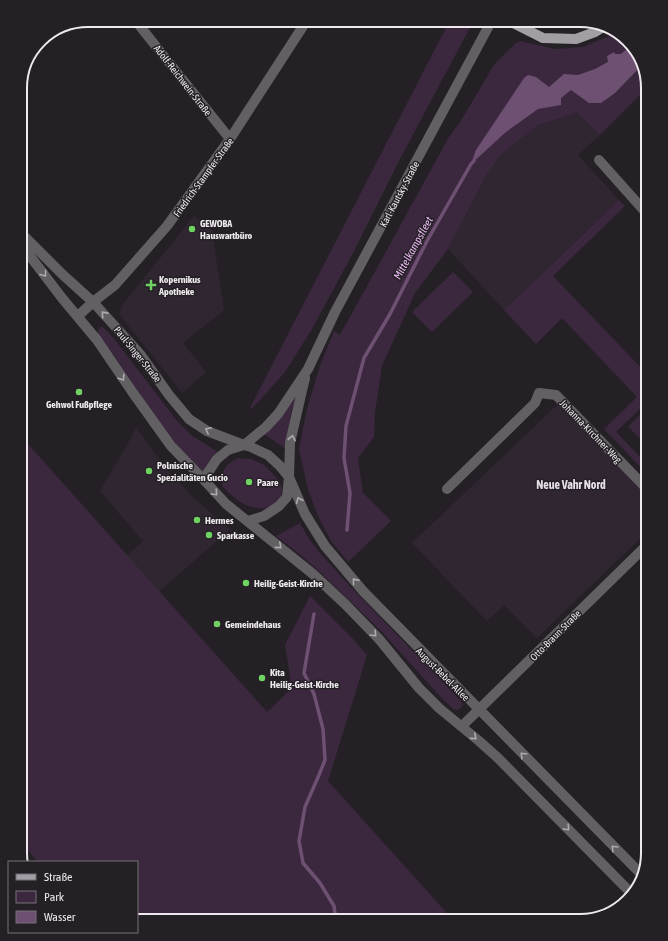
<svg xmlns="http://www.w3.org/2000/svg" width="668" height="941" viewBox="0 0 668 941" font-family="'Asap Condensed',sans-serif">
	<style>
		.built { fill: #2f2631 }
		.green { fill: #3b283e }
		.water { fill: #6e5073 }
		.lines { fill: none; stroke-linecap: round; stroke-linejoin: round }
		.stream { stroke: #6e5073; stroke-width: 3.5 }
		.minor { stroke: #626063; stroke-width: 10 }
		.tertiary { stroke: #626063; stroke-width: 10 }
		.primary { stroke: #a39da4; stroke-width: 10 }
		.oneway { stroke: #aeabaf }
		.poi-dot { fill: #6ed361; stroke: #252026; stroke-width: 1.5 }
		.labels { text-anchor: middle; stroke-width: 3; stroke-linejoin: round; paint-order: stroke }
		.street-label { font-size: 10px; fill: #ede9ed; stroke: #252026 }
		.poi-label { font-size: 10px; font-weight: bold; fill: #ede9ed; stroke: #252026; text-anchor: start }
		.water-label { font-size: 11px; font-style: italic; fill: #efbdf7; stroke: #252026 }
		.quarter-label { font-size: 12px; font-weight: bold; fill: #e5dee7; stroke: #252026 }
		.rim { fill: none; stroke: #ede9ed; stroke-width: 2 }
	</style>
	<rect width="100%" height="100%" fill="#252026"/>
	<!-- built -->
	<path class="built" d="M 577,113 L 600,135 L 578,155 L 619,200 L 504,310 L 448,249 L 487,174 L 500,154 L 538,125 Z
		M 194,216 L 212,231 L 224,310 L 183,343 L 206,372 L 182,393 L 119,314 L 123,304 Z
		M 558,404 L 648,497 L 648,531 L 537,638 L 504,605 L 487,621 L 412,543 Z
		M 136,427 L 168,471 L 194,498 L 230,529 L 159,592 L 127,556 L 143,541 L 100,491 L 126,447 Z"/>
	<!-- green -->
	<path class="green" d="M 450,20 L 474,20 L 401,157 L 354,251 L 312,329 L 285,372 L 260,400 L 250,410 L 252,404 Z
		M 537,20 L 584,20 L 591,22 C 573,29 554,29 537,20 Z
		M 616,31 L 639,54 L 648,87 L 600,135 L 577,113 L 538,125 L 501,154 L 487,174 L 448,249 L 415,293 L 382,366 L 375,412 L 374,437 L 358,458 L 363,493 L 391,521 L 348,562 L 331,541 L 319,518 L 308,490 L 299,449 L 307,409 L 320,366 L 334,331 L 340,335 L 449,137 L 462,119 L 494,65 L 516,43 L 520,41 L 555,49 L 583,47 L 609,36 Z
		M 619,200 L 625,206 L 553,276 L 648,375 L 648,401 L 616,432 L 648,465 L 648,475 L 604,429 L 637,397 L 562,318 L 536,344 L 504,310 Z
		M 453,272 L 473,292 L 432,332 L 412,312 Z
		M 100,327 L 103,327 L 115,340 L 177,421 L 191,435 L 218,452 C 211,458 207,464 204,472 L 183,453 L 148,407 L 114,355 L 98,334 L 98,330 Z
		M 296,396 L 291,413 L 286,449 L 264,434 Z
		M 648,407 L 648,446 L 628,427 Z
		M 20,435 L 267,712 L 292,688 L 285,645 L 310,596 L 353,639 L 367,655 L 328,781 L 454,921 L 137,921 L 137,862 L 38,862 L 20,842 Z
		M 238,458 L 251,459 L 264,465 L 276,477 L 282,487 L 281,497 C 277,501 272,507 266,508 C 264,509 262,508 260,508 C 244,508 233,497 222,486 L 221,475 L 227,465 Z
		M 300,523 L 309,539 L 320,553 L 347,583 L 460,700 L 463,704 L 461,708 L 457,710 L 453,709 L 437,693 L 382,632 L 321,573 L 302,556 L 276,536 Z"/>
	<!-- water -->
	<path class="water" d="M 631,46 L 639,54 L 642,65 L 615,93 L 601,103 L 589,103 L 571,90 L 561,98 L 561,105 L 538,109 L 506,132 L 471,164 L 476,150 L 524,78 L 528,75 L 536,77 L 549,87 L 564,74 L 578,75 L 595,69 L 608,62 L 607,56 L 614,52 L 615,54 L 621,54 Z"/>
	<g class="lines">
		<!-- stream -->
		<path class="stream" d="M 347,530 L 350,493 L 344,458 L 346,426 L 364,358 L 390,314 L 427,241 L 471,164 L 474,161
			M 314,614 L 304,673 L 314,694 L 323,729 L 325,760 L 319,775 L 305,807 L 299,841 L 303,863 L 320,883 L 334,906 L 336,921"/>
		<!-- minor -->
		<path class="minor" d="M 135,20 L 230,139
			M 599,160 L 648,215
			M 20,233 L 25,237 L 62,274 L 93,302 L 140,354 L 169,395 L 189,419 L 207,431 L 244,445
			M 20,243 L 62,298 L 97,340 L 133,393 L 171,446 L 205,481
			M 78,316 L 93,302 L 115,285 L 167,226 L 230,139 L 307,20
			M 447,489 L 535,403 L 539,393 L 556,395 L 648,490
			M 462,726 L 648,544"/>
		<!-- tertiary -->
		<path class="tertiary" d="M 492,20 L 335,312 L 308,369 L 278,414 L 266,427 L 244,445 L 228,450 L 217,459 L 207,474 L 205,481 L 226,504 L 313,574 L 345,604 L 379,639 L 419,688 L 439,708 L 479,741 L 498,758 L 632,894
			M 244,445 L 251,447 L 268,455 L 280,466 L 289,477 L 305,514 L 325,546 L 363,591 L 642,875
			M 248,521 L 264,516 L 279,506 L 287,497 L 289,477 L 290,443 L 301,395 L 305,378"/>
		<!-- primary -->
		<path class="primary" d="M 507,20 L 543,38 L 576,39 L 595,32 L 605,26"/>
	</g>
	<!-- one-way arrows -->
	<defs><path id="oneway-chevron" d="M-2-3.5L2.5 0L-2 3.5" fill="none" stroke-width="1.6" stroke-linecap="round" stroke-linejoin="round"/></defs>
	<g class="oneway">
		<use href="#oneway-chevron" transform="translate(44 274) rotate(53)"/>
		<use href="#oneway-chevron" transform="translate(104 314) rotate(-132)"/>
		<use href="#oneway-chevron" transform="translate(122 378) rotate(56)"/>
		<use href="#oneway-chevron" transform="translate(208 430) rotate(-153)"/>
		<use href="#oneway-chevron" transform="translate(292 438) rotate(-80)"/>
		<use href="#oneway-chevron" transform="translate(215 493) rotate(47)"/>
		<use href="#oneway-chevron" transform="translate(299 500) rotate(-113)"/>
		<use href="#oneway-chevron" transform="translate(279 546) rotate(40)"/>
		<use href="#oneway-chevron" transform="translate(355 581) rotate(-129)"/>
		<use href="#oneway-chevron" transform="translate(374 634) rotate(46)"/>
		<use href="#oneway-chevron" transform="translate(474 737) rotate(40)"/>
		<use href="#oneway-chevron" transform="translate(523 755) rotate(-135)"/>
		<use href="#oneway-chevron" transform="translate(567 828) rotate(46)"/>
		<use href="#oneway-chevron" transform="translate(614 848) rotate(-135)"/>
	</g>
	<!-- markers -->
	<g class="poi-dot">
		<circle cx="192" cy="229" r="4"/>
		<path d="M149 279h4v4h4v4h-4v4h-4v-4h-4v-4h4z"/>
		<circle cx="79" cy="392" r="4"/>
		<circle cx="149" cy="471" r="4"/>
		<circle cx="249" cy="482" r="4"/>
		<circle cx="197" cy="520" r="4"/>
		<circle cx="209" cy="535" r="4"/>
		<circle cx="246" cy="583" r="4"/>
		<circle cx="217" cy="624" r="4"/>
		<circle cx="262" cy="678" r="4"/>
	</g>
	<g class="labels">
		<!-- street labels -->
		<g class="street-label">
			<text transform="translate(183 80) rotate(52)" y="4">Adolf-Reichwein-Straße</text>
			<text transform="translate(203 177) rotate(-54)" y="4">Friedrich-Stampfer-Straße</text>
			<text transform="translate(399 194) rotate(-62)" y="4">Karl-Kautsky-Straße</text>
			<text transform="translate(138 354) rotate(51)" y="4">Paul-Singer-Straße</text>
			<text transform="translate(591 431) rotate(46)" y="4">Johanna-Kirchner-Weg</text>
			<text transform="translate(555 635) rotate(-45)" y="4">Otto-Braun-Straße</text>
			<text transform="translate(443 674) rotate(45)" y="4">August-Bebel-Allee</text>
		</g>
		<!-- poi labels -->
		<g class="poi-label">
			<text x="200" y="227">GEWOBA<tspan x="200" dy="12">Hauswartbüro</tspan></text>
			<text x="159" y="283">Kopernikus<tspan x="159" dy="12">Apotheke</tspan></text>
			<text x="79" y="408" text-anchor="middle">Gehwol Fußpflege</text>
			<text x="157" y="469">Polnische<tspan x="157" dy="12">Spezialitäten Gucio</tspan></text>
			<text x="257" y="486">Paare</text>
			<text x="205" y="524">Hermes</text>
			<text x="217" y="539">Sparkasse</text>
			<text x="254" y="587">Heilig-Geist-Kirche</text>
			<text x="225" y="628">Gemeindehaus</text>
			<text x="270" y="676">Kita<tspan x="270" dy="12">Heilig-Geist-Kirche</tspan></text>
		</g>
		<!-- water labels -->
		<g class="water-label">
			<text transform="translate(413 248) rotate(-61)" y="4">Mittelkampsfleet</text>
		</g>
		<!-- quarter labels -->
		<g class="quarter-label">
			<text x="571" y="489">Neue Vahr Nord</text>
		</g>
	</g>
	<!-- crop -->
	<path d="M0 0H668V941H0ZM88 27H580A61 61 0 0 1 641 88V853A61 61 0 0 1 580 914H88A61 61 0 0 1 27 853V88A61 61 0 0 1 88 27Z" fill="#252026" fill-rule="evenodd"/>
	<path class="rim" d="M88 27H580A61 61 0 0 1 641 88V853A61 61 0 0 1 580 914H88A61 61 0 0 1 27 853V88A61 61 0 0 1 88 27Z"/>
	<!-- legend -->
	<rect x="8" y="861" width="130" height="72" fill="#252026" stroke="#757076"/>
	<rect x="16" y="874" width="20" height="6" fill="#a39da4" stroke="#757076"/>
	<text x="44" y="881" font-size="12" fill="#ede9ed">Straße</text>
	<rect x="16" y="891" width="20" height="12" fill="#3b283e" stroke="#757076"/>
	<text x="44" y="901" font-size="12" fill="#ede9ed">Park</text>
	<rect x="16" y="911" width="20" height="12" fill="#6e5073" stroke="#757076"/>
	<text x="44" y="921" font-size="12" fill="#ede9ed">Wasser</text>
</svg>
